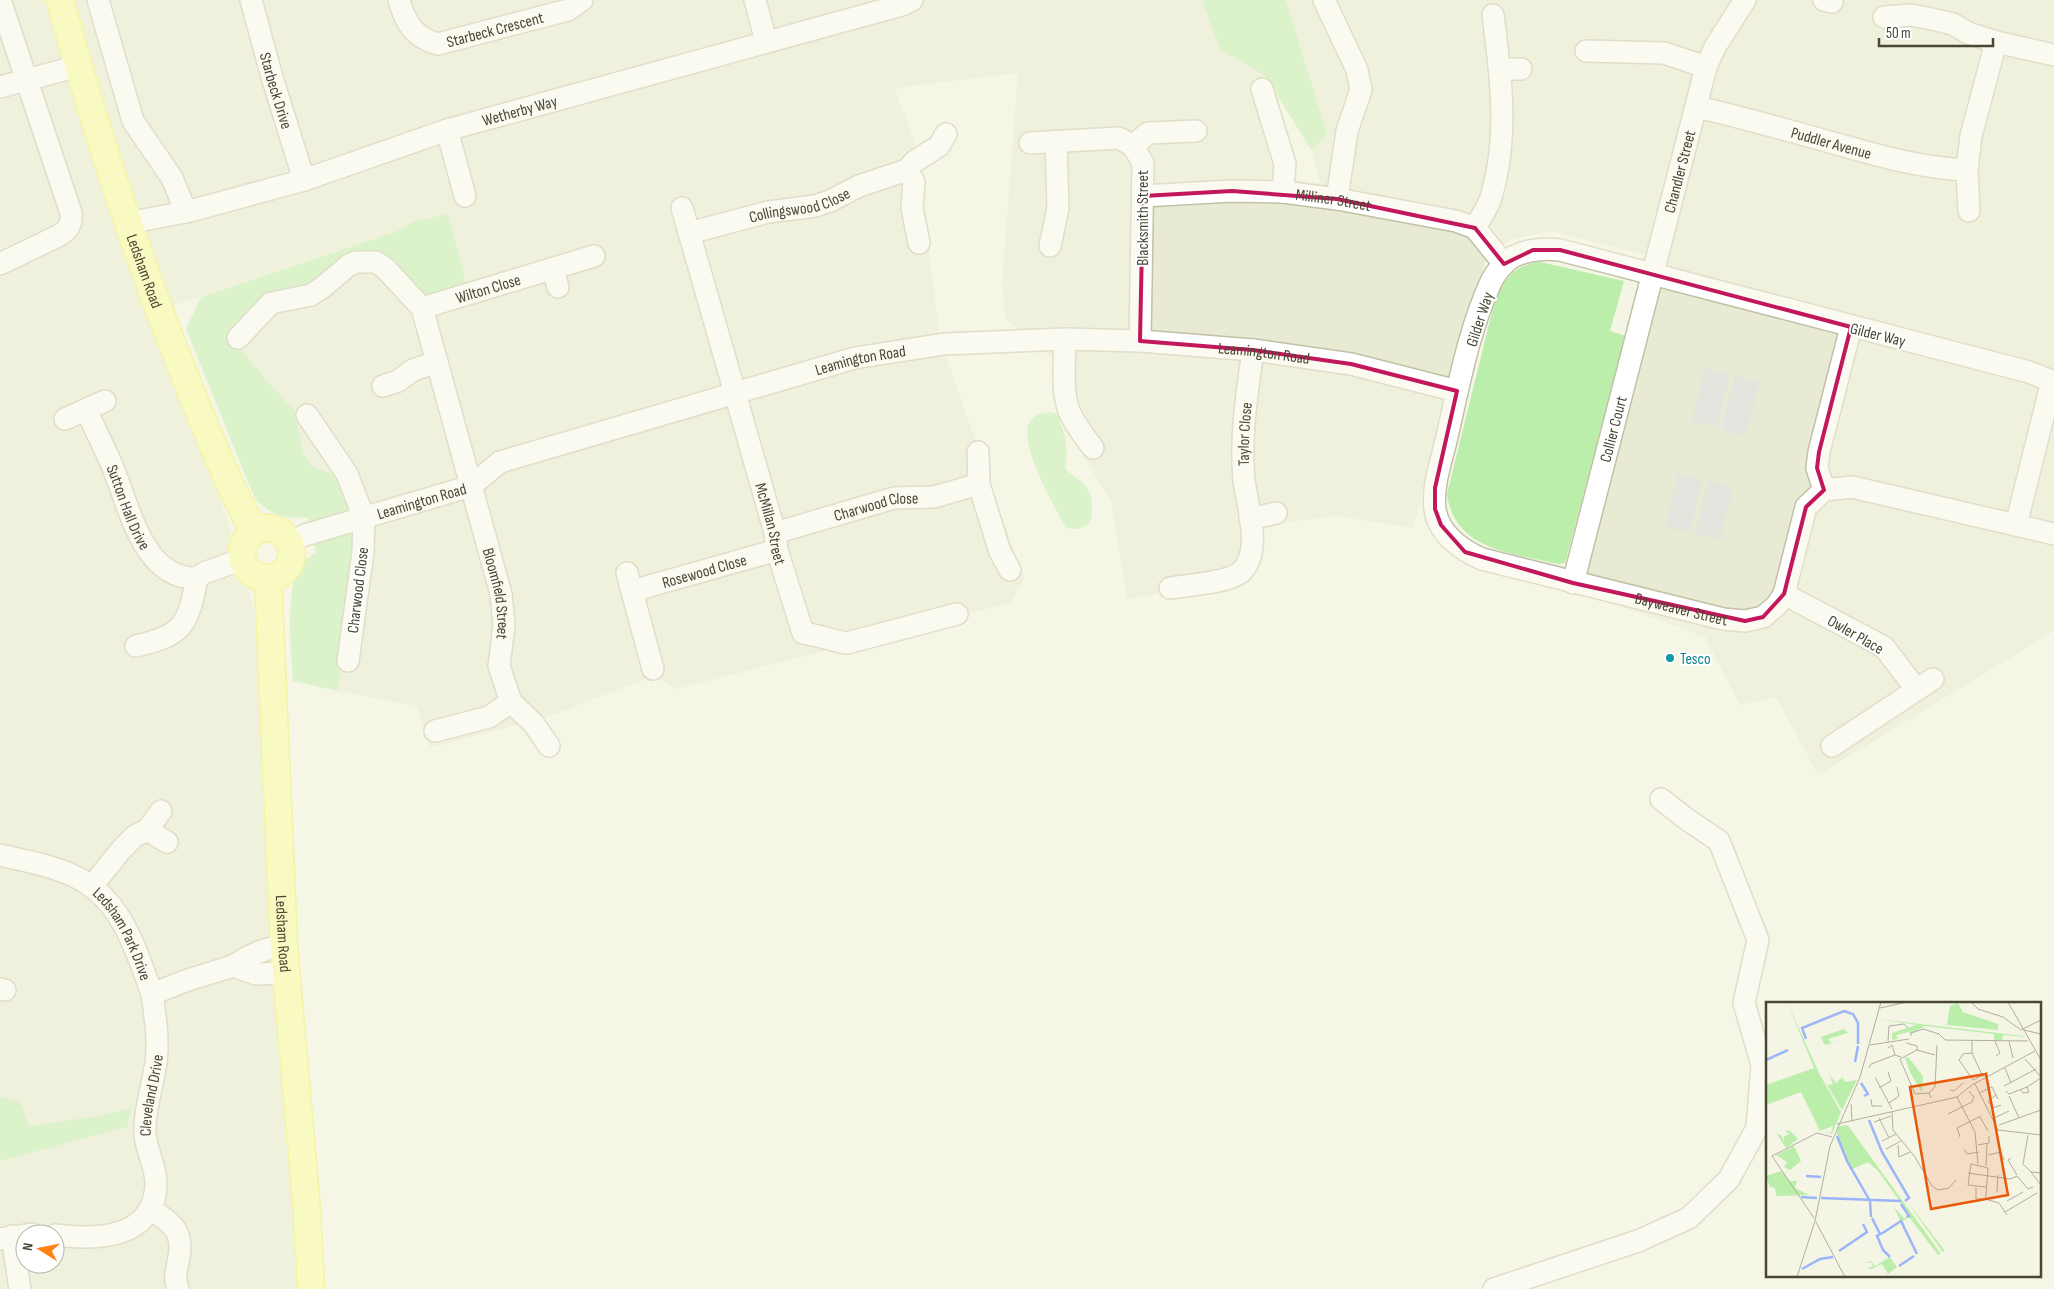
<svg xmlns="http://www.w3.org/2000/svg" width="2054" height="1289" viewBox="0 0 2054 1289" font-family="'Sofia Sans Condensed',sans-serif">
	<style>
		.residential { fill: #e9ead3; fill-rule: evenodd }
		.green { fill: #baeeaa }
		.parking { fill: #e5e5df }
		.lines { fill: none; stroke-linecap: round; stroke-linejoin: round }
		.minor-casing { stroke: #c2c1a7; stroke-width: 24 }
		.major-casing { stroke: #eff257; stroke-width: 29 }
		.minor { stroke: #fff; stroke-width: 21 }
		.major { stroke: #fbff95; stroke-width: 26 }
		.marked { fill: none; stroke: #c2185b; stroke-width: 4; stroke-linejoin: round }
		.culture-dot { fill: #0f9aa8; stroke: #fff; stroke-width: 2 }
		.labels { text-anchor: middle; stroke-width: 4; stroke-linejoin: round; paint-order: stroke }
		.street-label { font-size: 16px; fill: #494734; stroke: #fff }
		.culture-label { font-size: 16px; fill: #0d838f; stroke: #fff; text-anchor: start }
		.inset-river { fill: none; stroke: #9bb5f9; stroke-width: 2.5 }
		.inset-road { fill: none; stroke: #b0af9f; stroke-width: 1 }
		.view { fill: #e8590c; fill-opacity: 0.15; stroke: #e8590c; stroke-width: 2.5 }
		.inset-edge { fill: none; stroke: #494734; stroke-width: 2.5 }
	</style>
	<rect width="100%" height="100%" fill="#f5f5e6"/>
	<!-- residential -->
	<path class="residential" d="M 0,0 L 1202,0 L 1220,49 L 1265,76 L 1296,180 L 1320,183 L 1312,151 L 1327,134 L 1286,0 L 2054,0 L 2054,631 L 1818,775 L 1776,697 L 1740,705 L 1705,637 L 1581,592 L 1667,261 L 1551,231 L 1509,240 L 1485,262 L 1413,528 L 1337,516 L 1262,525 L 1250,578 L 1127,599 L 1112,504 L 1074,440 L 1059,364 L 1005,318 L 1002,284 L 1018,73 L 895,88 L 916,149 L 940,339 L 1024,579 L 1010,603 L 677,689 L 654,676 L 544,718 L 431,748 L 417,706 L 338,691 L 357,545 L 334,474 L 313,467 L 303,454 L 295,412 L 230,338 L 448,214 L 412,222 L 397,231 L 157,311 L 240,558 L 253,604 L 263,683 L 305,1289 L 0,1289 ZM 25,1234 L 55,1234 L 55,1264 L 25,1264 Z"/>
	<!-- green -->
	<path class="green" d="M 1202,0 L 1286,0 L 1327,134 L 1312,151 L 1265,76 L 1220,49 Z
		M 448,214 L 467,286 L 428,298 L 381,253 L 230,338 L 295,412 L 303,454 L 313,467 L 334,474 L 346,502 L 357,545 L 338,691 L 293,681 C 291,654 284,582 303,562 C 306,558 312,556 316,553 L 307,517 C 282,519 274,516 255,499 L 186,329 L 201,297 L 397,231 L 412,222 Z
		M 1540,262 L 1624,281 L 1610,331 L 1626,336 L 1565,563 L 1558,564 C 1511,552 1455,551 1447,494 L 1496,296 C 1509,274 1515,266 1540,262 Z
		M 1052,412 L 1058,415 C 1065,436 1069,446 1065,468 C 1071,475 1078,478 1084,484 C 1094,494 1093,510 1090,523 L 1079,529 L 1066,528 C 1055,508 1019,446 1029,423 C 1033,414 1043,413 1052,412 Z
		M 0,1097 L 20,1102 L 29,1126 L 92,1117 L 132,1108 L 127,1127 L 0,1161 Z"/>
	<!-- parking -->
	<path class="parking" d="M 1704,368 L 1730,374 L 1717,427 L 1692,421 Z
		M 1734,376 L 1760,382 L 1746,436 L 1721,430 Z
		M 1678,473 L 1703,479 L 1690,533 L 1665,527 Z
		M 1708,480 L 1733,486 L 1720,540 L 1695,534 Z"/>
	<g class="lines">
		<!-- minor casing -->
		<g class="minor-casing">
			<g id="minor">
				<path d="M 98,0 L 133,121 L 172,178 L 186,212"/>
				<path id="s1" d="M 251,0 L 272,77 L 304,180"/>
				<path id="s2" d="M 399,0 C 405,22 414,38 438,44 L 568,10 L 582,0"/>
				<path d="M 755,0 L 766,41"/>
				<path d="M 1324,0 L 1357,70 L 1361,90 L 1347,131 L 1337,199"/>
				<path d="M 1824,0 L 1832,2"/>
				<path d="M 1884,17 L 1911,15 L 1927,18 L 1953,24 L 1968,33 L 1996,42 L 2054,55"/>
				<path d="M 1586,51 L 1664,53 L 1706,67"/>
				<path d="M 1500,69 L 1521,69"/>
				<path d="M 0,87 L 78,66"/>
				<path d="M 1262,89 L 1285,164 L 1283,192"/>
				<path id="s3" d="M 1697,107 C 1741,117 1783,129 1826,141 C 1873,154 1918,168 1967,170"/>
				<path d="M 447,130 L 465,196"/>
				<path d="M 1030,143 L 1119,138 L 1133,146 L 1143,163 L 1140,341"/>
				<path d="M 1133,146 L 1148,133 L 1196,131"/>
				<path d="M 907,170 L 914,182 L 912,208 L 919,243"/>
				<path id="s4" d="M 1143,196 L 1232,191 L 1283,192 L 1337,199 L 1456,221 L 1475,228 L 1504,264"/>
				<path id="s5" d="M 682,208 L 775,533 L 777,550 L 803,633 C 819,635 832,641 847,643 L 957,614"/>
				<path d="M 1969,211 L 1967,170 L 1971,136 L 1996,42"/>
				<path id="s6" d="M 127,223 L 186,212 L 304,180 L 447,130 L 902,5 L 912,0"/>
				<path d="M 1475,228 C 1480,218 1488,208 1491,197 C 1509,138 1501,75 1493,15"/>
				<path id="s7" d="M 689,233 L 768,212 L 815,206 L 830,201 L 859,186 L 907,170 L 915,161 L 939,146 L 946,134"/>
				<path d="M 1050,246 L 1058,208 L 1056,141"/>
				<path d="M 0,264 L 58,236 C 68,230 72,225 71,213 L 0,0"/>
				<path d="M 553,269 L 558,287"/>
				<path id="s8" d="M 422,308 L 594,256"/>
				<path id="s9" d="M 238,338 L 271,303 L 311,295 L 323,287 L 349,265 L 356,262 L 376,262 L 385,268 L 422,308 L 501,594 L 504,625 L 499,666 L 511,702 L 534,724 L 549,746"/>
				<path d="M 1065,339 C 1065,361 1061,390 1069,411 C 1075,425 1084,436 1093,448"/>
				<path d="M 383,386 L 398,381 L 413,370 L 437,362"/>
				<path id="s10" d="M 86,410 C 96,431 107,452 115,473 C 130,511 145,580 197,578 C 188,625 184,635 136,646"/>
				<path d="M 307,415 L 347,474 L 364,518 L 363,552 L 348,661"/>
				<path d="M 65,419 L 105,401"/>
				<path d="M 978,452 L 979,484 L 1000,552 L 1010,570"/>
				<path id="s11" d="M 1824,490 L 1852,487 L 2016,525 L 2052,381 L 2029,372 L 1560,250 C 1541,248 1516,250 1503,265 C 1498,270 1493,277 1490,284 C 1468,333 1458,389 1446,441 C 1441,462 1432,487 1435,509 C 1438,533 1461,550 1482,559 L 1723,619 L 1745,621 L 1763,617 L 1777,605 L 1784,594 L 1806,507 L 1824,490 L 1817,468 L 1819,452 L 1851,327"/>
				<path d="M 1250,519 L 1276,513"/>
				<path d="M 2016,525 L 2054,534"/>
				<path id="s12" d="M 775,533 L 894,498 L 934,497 L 979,484"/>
				<path id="s13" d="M 290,542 L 305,535 L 471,486 L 500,462 L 855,358 L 944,344 L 1065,339 L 1140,341 L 1253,350 L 1351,364 L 1457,391"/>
				<path d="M 627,573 L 653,669"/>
				<path d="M 197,578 L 204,573 L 243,559"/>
				<path id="s14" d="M 1573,583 L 1706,67 L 1715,47 L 1745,0"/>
				<path id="s15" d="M 1170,588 C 1188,585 1228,583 1241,572 C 1263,552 1247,505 1244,480 C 1240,437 1247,393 1253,350"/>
				<path id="s16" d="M 632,591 L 777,550"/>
				<path d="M 1784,594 L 1884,647 L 1916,689"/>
				<path d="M 435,731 L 489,717 L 511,702"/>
				<path d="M 1832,746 L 1933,679"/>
				<path d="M 147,830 L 167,842"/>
				<path id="s17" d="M 0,855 C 24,861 51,865 74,876 C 121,898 136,949 152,994 L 188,980 L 233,966"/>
				<path d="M 92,886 L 121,850 L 135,836 L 147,830 L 161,811"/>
				<path d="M 284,946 C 264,948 250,955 233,966 L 256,974 L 286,973"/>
				<path d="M 0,989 L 5,990"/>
				<path d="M 150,1209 C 173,1223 185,1232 178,1262 C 176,1272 174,1279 178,1289"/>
				<path id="s18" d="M 55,1235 C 94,1240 154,1240 156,1185 C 157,1165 143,1147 145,1126 C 146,1104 153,1084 156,1062 C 159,1040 155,1016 152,994"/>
				<path d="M 12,1236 L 20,1289"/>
				<path d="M 0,1239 L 32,1234"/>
				<path d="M 1494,1289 L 1638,1241 L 1689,1218 L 1729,1179 L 1757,1128 L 1762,1065 L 1744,1003 L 1758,940 L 1719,841 L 1685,818 L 1661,799"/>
			</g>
		</g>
		<!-- major casing -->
		<g class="major-casing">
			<g id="major">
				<path id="s19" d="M 60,0 C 91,115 127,227 170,338 C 196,404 220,468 254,532"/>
				<circle cx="267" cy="553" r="25"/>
				<path id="s20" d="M 268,578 L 284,946 L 307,1211 L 311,1289"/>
			</g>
		</g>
		<!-- minor -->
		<use href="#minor" class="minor"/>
		<!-- major -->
		<use href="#major" class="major"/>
	</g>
	<!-- marked area -->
	<path d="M0 0H2054V1289H0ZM 1232,191 L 1337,199 L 1475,228 L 1504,264 L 1533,250 L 1560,250 L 1851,327 L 1819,452 L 1817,468 L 1824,490 L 1806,507 L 1784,594 L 1763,617 L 1745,621 L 1573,583 L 1465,552 L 1441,525 L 1435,509 L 1435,488 L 1457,391 L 1351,364 L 1253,350 L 1140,341 L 1143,196 Z" fill="#f5f5e6" fill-opacity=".55" fill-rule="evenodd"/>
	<path class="marked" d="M 1232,191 L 1337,199 L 1475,228 L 1504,264 L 1533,250 L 1560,250 L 1851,327 L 1819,452 L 1817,468 L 1824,490 L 1806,507 L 1784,594 L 1763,617 L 1745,621 L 1573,583 L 1465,552 L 1441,525 L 1435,509 L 1435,488 L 1457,391 L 1351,364 L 1253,350 L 1140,341 L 1143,196 Z"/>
	<!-- markers -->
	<circle class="culture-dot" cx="1670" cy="658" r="5"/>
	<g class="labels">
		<!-- street labels -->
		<g class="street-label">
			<text dy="6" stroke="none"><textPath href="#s2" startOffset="121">Starbeck Crescent</textPath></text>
			<text dy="6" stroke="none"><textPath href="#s1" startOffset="94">Starbeck Drive</textPath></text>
			<text dy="6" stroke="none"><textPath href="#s6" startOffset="409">Wetherby Way</textPath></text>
			<text dy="6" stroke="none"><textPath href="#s3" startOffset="139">Puddler Avenue</textPath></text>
			<text dy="6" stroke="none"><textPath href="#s14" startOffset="425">Chandler Street</textPath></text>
			<text dy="6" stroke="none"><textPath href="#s4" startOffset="191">Milliner Street</textPath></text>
			<text dy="6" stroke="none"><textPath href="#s7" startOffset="114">Collingswood Close</textPath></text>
			<text transform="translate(1142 218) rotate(-90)" y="6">Blacksmith Street</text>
			<text dy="6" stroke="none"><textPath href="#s19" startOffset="284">Ledsham Road</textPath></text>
			<text dy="6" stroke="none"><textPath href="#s8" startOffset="69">Wilton Close</textPath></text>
			<text transform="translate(1479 319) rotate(-72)" y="6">Gilder Way</text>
			<text transform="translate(1878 334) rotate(14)" y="6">Gilder Way</text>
			<text dy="6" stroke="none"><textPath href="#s13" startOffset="1008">Leamington Road</textPath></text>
			<text dy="6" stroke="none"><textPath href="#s13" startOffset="602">Leamington Road</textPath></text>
			<text dy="6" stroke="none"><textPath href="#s14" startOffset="159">Collier Court</textPath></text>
			<text dy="6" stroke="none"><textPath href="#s15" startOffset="215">Taylor Close</textPath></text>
			<text dy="6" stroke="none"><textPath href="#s13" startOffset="138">Leamington Road</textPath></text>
			<text dy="6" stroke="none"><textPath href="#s10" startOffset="106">Sutton Hall Drive</textPath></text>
			<text dy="6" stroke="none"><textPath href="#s12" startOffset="105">Charwood Close</textPath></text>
			<text dy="6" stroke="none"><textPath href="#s5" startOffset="328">McMillan Street</textPath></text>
			<text dy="6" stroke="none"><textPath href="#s16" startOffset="75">Rosewood Close</textPath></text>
			<text transform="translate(357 590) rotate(-83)" y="6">Charwood Close</text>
			<text dy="6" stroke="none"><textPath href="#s9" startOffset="526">Bloomfield Street</textPath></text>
			<text dy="6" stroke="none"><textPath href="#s11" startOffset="1448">Bayweaver Street</textPath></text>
			<text transform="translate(1856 634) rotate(30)" y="6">Owler Place</text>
			<text dy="6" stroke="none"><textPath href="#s20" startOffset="356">Ledsham Road</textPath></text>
			<text dy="6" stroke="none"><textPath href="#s17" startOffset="155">Ledsham Park Drive</textPath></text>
			<text dy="6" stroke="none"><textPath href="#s18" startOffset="221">Cleveland Drive</textPath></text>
		</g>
		<!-- culture labels -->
		<g class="culture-label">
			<text x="1680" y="664">Tesco</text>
		</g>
	</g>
	<!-- overview -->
	<g transform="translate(1766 1002)">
		<rect width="275" height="275" fill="#f5f5e6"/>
		<path d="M 21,0 L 54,73 L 75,110 L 66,132 L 56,129 L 65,131 L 67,124 L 54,129 L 35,90 L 0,103 L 0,83 L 48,66 ZM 192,1 L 197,10 L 232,22 L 232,28 L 181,23 L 184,4 ZM 111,17 L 258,34 L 259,35 L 237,33 L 236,39 L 228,38 L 228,32 L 159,24 L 144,32 L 143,30 L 130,33 L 132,37 L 126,38 L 126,31 L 150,23 ZM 78,27 L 82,31 L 62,37 L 65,41 L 80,37 L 60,43 L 58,42 L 55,35 ZM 142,55 L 157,74 L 156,91 L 144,70 L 139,56 ZM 63,72 L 70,81 L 76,75 L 79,80 L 91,78 L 76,108 L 61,83 L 67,82 ZM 81,123 L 83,125 L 175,252 L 172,253 L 143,215 L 137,219 L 145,240 L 140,243 L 144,240 L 128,205 L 139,217 L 141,213 L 133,198 L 112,169 L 102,160 L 86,167 L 81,159 L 71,134 L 71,125 ZM 23,128 L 32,137 L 20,146 L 11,132 L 15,133 L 18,139 L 18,134 L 24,132 L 19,130 ZM 28,144 L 35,159 L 24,168 L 18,165 L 21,160 L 10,153 ZM 15,169 L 24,179 L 31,179 L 29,186 L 43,193 L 10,194 L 9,186 L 4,185 L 0,174 ZM 140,198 L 179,249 L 177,250 L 151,214 ZM 124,255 L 131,265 L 122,272 L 116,262 L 105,267 L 101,266 L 107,264 L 105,260 L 94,262 L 105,259 L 109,264 Z" fill="#baeeaa"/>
		<path class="inset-river" d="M 40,37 L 36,26 L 78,9 L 87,12 L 92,21 L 92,42M 0,58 L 22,48M 89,60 L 92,44M 95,81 L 102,92 L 98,94M 103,118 L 116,150 L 143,196 L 139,199M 71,134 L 81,159 L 104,199 L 105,215M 40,174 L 55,175M 35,195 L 51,196M 55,196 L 135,199M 135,202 L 143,214 L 141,215M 106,216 L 114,232 L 111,234 L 117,248 L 124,255M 115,232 L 135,219 L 151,252M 73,249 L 101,230 L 97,222M 133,264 L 148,254M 36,267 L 54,257 L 67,255"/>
		<path class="inset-road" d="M 205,0 L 212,7 L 237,15 L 255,28 L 275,18M 242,0 L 275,58M 114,6 L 141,0M 258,28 L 275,32M 145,34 L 145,31 L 157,27 L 173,32 L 179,38 L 262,39M 206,38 L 206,51 L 217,75M 122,39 L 123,24 L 138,22 L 142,26M 229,39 L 234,51 L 230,54M 243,39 L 247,56M 140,41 L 151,44 L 151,48M 104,43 L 143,37M 122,46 L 126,43 L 129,53M 206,51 L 197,52 L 193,58 L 207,78 L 222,70M 259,57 L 275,75M 103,66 L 105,62 L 129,53 L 135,55M 239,66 L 245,81M 109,75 L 126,107M 209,82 L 232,128 L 275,133M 238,84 L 270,67M 113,86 L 125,79 L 122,70M 254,87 L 257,91 L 263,90 L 261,85M 184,88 L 188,89 L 197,81M 240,89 L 243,92 L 261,85 L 275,76M 163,91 L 149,92 L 134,57 L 151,48 L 169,53M 213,91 L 226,85 L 232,97M 230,93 L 222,99 L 227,106 L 235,103M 243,94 L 253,116M 191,95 L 209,130 L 212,162M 165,96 L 163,91 L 169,85 L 171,43M 105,97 L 106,104 L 116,104M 123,101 L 133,94 L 131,85M 85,102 L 86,118M 126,110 L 127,128 L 149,155 L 166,184 L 172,188 L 183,186 L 190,178M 182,112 L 206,100 L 208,95 L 203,89M 214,115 L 222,129M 113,116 L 123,136M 226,117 L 243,109M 108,120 L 125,114M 71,122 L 191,95 L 206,83 L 269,49M 233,123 L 275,108M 262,133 L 257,162 L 265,170 L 275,171M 194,135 L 191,126 L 215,114M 116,139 L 130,132M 132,143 L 133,155 L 144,150M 212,143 L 223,141 L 223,134M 120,147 L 135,139M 198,147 L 201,152 L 213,150M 222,153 L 235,150 L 238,158M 6,154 L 48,216M 6,154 L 51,131 L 66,135M 245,156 L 242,158 L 251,173M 220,164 L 221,141M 265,170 L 275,183M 202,171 L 244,177 L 251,174 L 262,187 L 267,185M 210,185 L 210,197 L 219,197 L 220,193 L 222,166 L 205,162 L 202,183 L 220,185M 231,190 L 232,173M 219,197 L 233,201 L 241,213M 241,199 L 257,190M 239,210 L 271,191M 50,220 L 79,275M 31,275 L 49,219 L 64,144 L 94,75 L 115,0"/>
		<path class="view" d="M 220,72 L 242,193 L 165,207 L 144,85 Z"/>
		<rect width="275" height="275" class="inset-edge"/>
	</g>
	<!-- north arrow -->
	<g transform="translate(40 1249) rotate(280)"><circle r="24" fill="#ffffff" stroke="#b6b5ae"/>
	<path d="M0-4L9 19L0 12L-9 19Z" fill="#ff8213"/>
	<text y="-8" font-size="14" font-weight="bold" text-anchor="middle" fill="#494734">N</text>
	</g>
	<!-- scale -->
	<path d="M1879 38v8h114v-8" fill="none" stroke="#494734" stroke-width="2.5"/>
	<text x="1886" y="38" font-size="15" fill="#494734" stroke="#ffffff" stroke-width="4" paint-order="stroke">50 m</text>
</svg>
